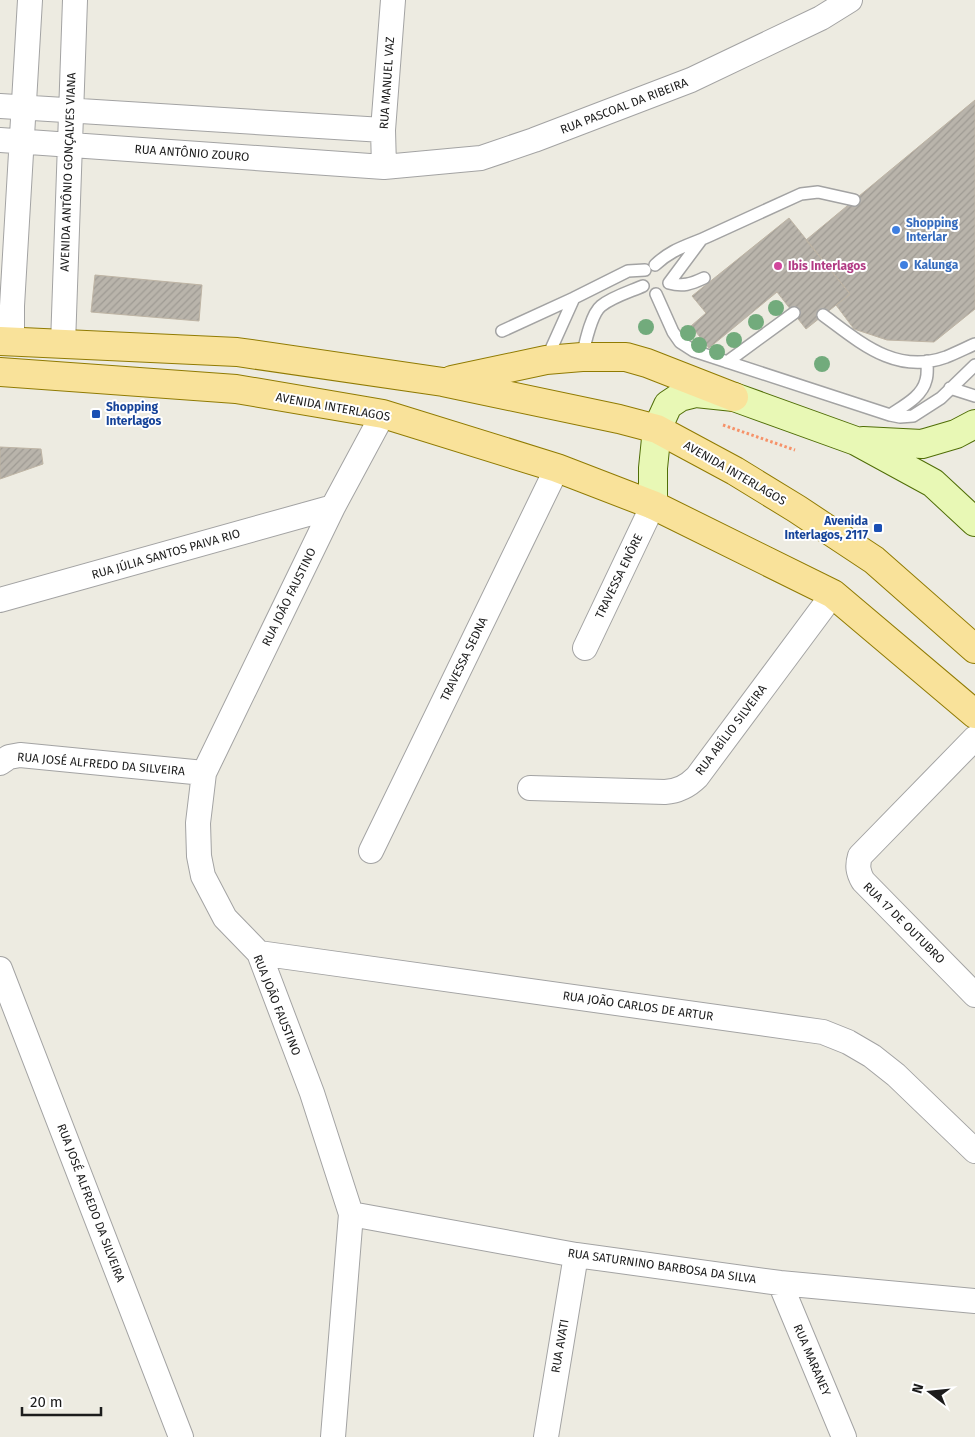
<svg xmlns="http://www.w3.org/2000/svg" width="975" height="1437" viewBox="0 0 975 1437" font-family="'Fira Sans',sans-serif">
	<style>
		.building { fill: url(#building-hatch); stroke: #beb4a4 }
		.lines { fill: none; stroke-linecap: round; stroke-linejoin: round }
		.lane-casing { stroke: #a3a3a3; stroke-width: 14 }
		.street-casing { stroke: #a3a3a3; stroke-width: 26 }
		.secondary-casing { stroke: #506e07; stroke-width: 30 }
		.primary-casing { stroke: #907b03; stroke-width: 30 }
		.path { stroke: #f69269; stroke-width: 3; stroke-dasharray: 2.5 2.5; stroke-linecap: butt }
		.lane { stroke: #fff; stroke-width: 11 }
		.street { stroke: #fff; stroke-width: 24 }
		.secondary { stroke: #e8f8b5; stroke-width: 28 }
		.primary { stroke: #f9e29a; stroke-width: 28 }
		.tree { fill: #72ab7c }
		.shop-dot { fill: #3f7fe0; stroke: #fff; stroke-width: 2 }
		.hotel-dot { fill: #d1479c; stroke: #fff; stroke-width: 2 }
		.transit-dot { fill: #1a4fb4; stroke: #fff; stroke-width: 2 }
		.labels { text-anchor: middle; stroke-width: 4; stroke-linejoin: round; paint-order: stroke }
		.street-label { font-size: 12px; fill: #1c1c1c; stroke: #fff }
		.shop-label { font-size: 12px; font-weight: bold; fill: #366cbe; stroke: #fff; text-anchor: start }
		.hotel-label { font-size: 12px; font-weight: bold; fill: #b23c85; stroke: #fff; text-anchor: start }
		.transit-label { font-size: 12px; font-weight: bold; fill: #164399; stroke: #fff; text-anchor: start }
	</style>
	<defs>
		<pattern id="building-hatch" width="6" height="6" patternUnits="userSpaceOnUse" patternTransform="scale(1.25)"><rect width="6" height="6" fill="#b9b4ab"/><path d="M-1 1l2-2M0 6l6-6M5 7l2-2" fill="none" stroke="#9e9a93"/></pattern>
	</defs>
	<rect width="100%" height="100%" fill="#edebe1"/>
	<!-- building -->
	<path class="building" d="M 975,100 L 975,309 L 934,342 L 887,340 L 854,329 L 836,305 L 850,294 L 806,240 Z
		M 789,218 L 850,294 L 806,329 L 777,292 L 709,348 L 691,326 L 706,313 L 692,296 Z
		M 95,275 L 202,285 L 199,321 L 91,312 Z
		M 0,447 L 41,449 L 43,464 L 0,479 Z"/>
	<g class="lines">
		<!-- lane casing -->
		<g class="lane-casing">
			<path id="lane" d="M 701,240 L 669,283 C 683,287 691,284 704,278
				M 655,265 C 673,248 688,246 709,236 C 740,222 771,208 801,194 L 818,192 L 854,200
				M 656,294 L 673,332 L 680,342 L 694,351 L 890,415 L 900,417 L 913,416 L 941,398 L 975,365
				M 823,315 C 861,343 896,375 946,357 C 956,353 966,348 975,344
				M 502,331 L 574,298
				M 582,357 C 585,344 591,314 601,306 C 612,297 629,292 643,286
				M 547,358 L 574,298 L 628,271 L 645,270
				M 727,362 L 794,313
				M 950,388 L 975,396
				M 890,415 C 903,406 922,397 926,380 C 928,374 927,367 927,361"/>
		</g>
		<!-- street casing -->
		<g class="street-casing">
			<path id="street" d="M 0,106 L 383,130
				M 0,140 L 384,167 L 481,158 L 534,140 L 691,80 L 821,18 L 850,0
				M 384,167 L 383,130 L 393,0
				M 12,341 L 12,306 L 30,0
				M 63,344 L 75,0
				M 0,600 L 333,507
				M 585,648 L 653,505
				M 975,738 L 860,856 C 857,866 858,872 863,881 L 975,995
				M 0,763 L 9,757 L 20,755 L 204,773
				M 530,788 L 665,792 C 678,791 687,787 697,777 L 833,594
				M 371,851 L 557,468
				M 259,953 L 823,1032 L 848,1042 L 872,1056 L 896,1075 L 975,1151
				M 0,969 L 181,1437
				M 351,1214 L 576,1255 L 780,1283 L 975,1301
				M 780,1283 L 844,1437
				M 333,1437 L 351,1214 L 312,1093 L 259,953 L 225,918 L 203,876 L 199,856 L 198,823 L 204,773 L 333,507 L 383,414
				M 546,1437 L 576,1255"/>
		</g>
		<!-- secondary casing -->
		<g class="secondary-casing">
			<path id="secondary" d="M 863,441 L 922,444 L 956,434 L 975,424
				M 653,505 L 653,468 L 657,429 L 668,405 L 680,397 L 696,393 L 734,397 L 856,441 L 933,483 L 975,522"/>
		</g>
		<!-- primary casing -->
		<g class="primary-casing">
			<path id="primary" d="M 0,341 L 237,352 L 443,382 L 619,419 L 657,429 L 735,471 L 797,509 L 874,560 L 975,649
				M 0,372 L 236,389 L 383,414 L 557,468 L 653,505 L 833,594 L 975,714
				M 452,380 L 546,360 L 582,357 L 626,357 L 647,363 L 734,397"/>
		</g>
		<!-- path -->
		<path class="path" d="M 723,425 L 795,450"/>
		<!-- lane -->
		<use href="#lane" class="lane"/>
		<!-- street -->
		<use href="#street" class="street"/>
		<!-- secondary -->
		<use href="#secondary" class="secondary"/>
		<!-- primary -->
		<use href="#primary" class="primary"/>
	</g>
	<!-- trees -->
	<g class="tree">
		<circle cx="776" cy="308" r="8"/>
		<circle cx="756" cy="322" r="8"/>
		<circle cx="646" cy="327" r="8"/>
		<circle cx="688" cy="333" r="8"/>
		<circle cx="734" cy="340" r="8"/>
		<circle cx="699" cy="345" r="8"/>
		<circle cx="717" cy="352" r="8"/>
		<circle cx="822" cy="364" r="8"/>
	</g>
	<!-- markers -->
	<g class="shop-dot">
		<circle cx="896" cy="230" r="5"/>
		<circle cx="904" cy="265" r="5"/>
	</g>
	<circle class="hotel-dot" cx="778" cy="266" r="5"/>
	<g class="transit-dot">
		<rect x="91" y="409" width="10" height="10" rx="2.5"/>
		<rect x="873" y="523" width="10" height="10" rx="2.5"/>
	</g>
	<g class="labels">
		<!-- street labels -->
		<g class="street-label">
			<text transform="translate(387 83) rotate(-86)" y="4">RUA MANUEL VAZ</text>
			<text transform="translate(624 106) rotate(-21)" y="4">RUA PASCOAL DA RIBEIRA</text>
			<text transform="translate(192 153) rotate(4)" y="4">RUA ANTÔNIO ZOURO</text>
			<text transform="translate(68 172) rotate(-88)" y="4">AVENIDA ANTÔNIO GONÇALVES VIANA</text>
			<text transform="translate(333 407) rotate(10)" y="4">AVENIDA INTERLAGOS</text>
			<text transform="translate(735 473) rotate(30)" y="4">AVENIDA INTERLAGOS</text>
			<text transform="translate(166 554) rotate(-16)" y="4">RUA JÚLIA SANTOS PAIVA RIO</text>
			<text transform="translate(619 576) rotate(-64)" y="4">TRAVESSA ENÕRE</text>
			<text transform="translate(289 597) rotate(-64)" y="4">RUA JOÃO FAUSTINO</text>
			<text transform="translate(464 659) rotate(-64)" y="4">TRAVESSA SEDNA</text>
			<text transform="translate(731 730) rotate(-53)" y="4">RUA ABÍLIO SILVEIRA</text>
			<text transform="translate(101 764) rotate(5)" y="4">RUA JOSÉ ALFREDO DA SILVEIRA</text>
			<text transform="translate(904 923) rotate(45)" y="4">RUA 17 DE OUTUBRO</text>
			<text transform="translate(277 1005) rotate(68)" y="4">RUA JOÃO FAUSTINO</text>
			<text transform="translate(638 1006) rotate(8)" y="4">RUA JOÃO CARLOS DE ARTUR</text>
			<text transform="translate(91 1203) rotate(69)" y="4">RUA JOSÉ ALFREDO DA SILVEIRA</text>
			<text transform="translate(662 1266) rotate(8)" y="4">RUA SATURNINO BARBOSA DA SILVA</text>
			<text transform="translate(560 1346) rotate(-80)" y="4">RUA AVATI</text>
			<text transform="translate(812 1360) rotate(67)" y="4">RUA MARANEY</text>
		</g>
		<!-- shop labels -->
		<g class="shop-label">
			<text x="906" y="227">Shopping<tspan x="906" dy="14">Interlar</tspan></text>
			<text x="914" y="269">Kalunga</text>
		</g>
		<!-- hotel labels -->
		<g class="hotel-label">
			<text x="788" y="270">Ibis Interlagos</text>
		</g>
		<!-- transit labels -->
		<g class="transit-label">
			<text x="106" y="411">Shopping<tspan x="106" dy="14">Interlagos</tspan></text>
			<text x="868" y="525" text-anchor="end">Avenida<tspan x="868" dy="14">Interlagos, 2117</tspan></text>
		</g>
	</g>
	<!-- north arrow -->
	<g transform="translate(930 1392) rotate(286)" stroke="#ffffff" stroke-width="4" paint-order="stroke">
	<path d="M0-4L9 19L0 12L-9 19Z" fill="#1c1c1c"/>
	<text y="-8" font-size="14" font-weight="bold" text-anchor="middle" fill="#1c1c1c">N</text>
	</g>
	<!-- scale -->
	<path d="M22 1407v8h79v-8" fill="none" stroke="#1c1c1c" stroke-width="2.5"/>
	<text x="30" y="1407" font-size="15" fill="#1c1c1c" stroke="#ffffff" stroke-width="4" paint-order="stroke">20 m</text>
</svg>
